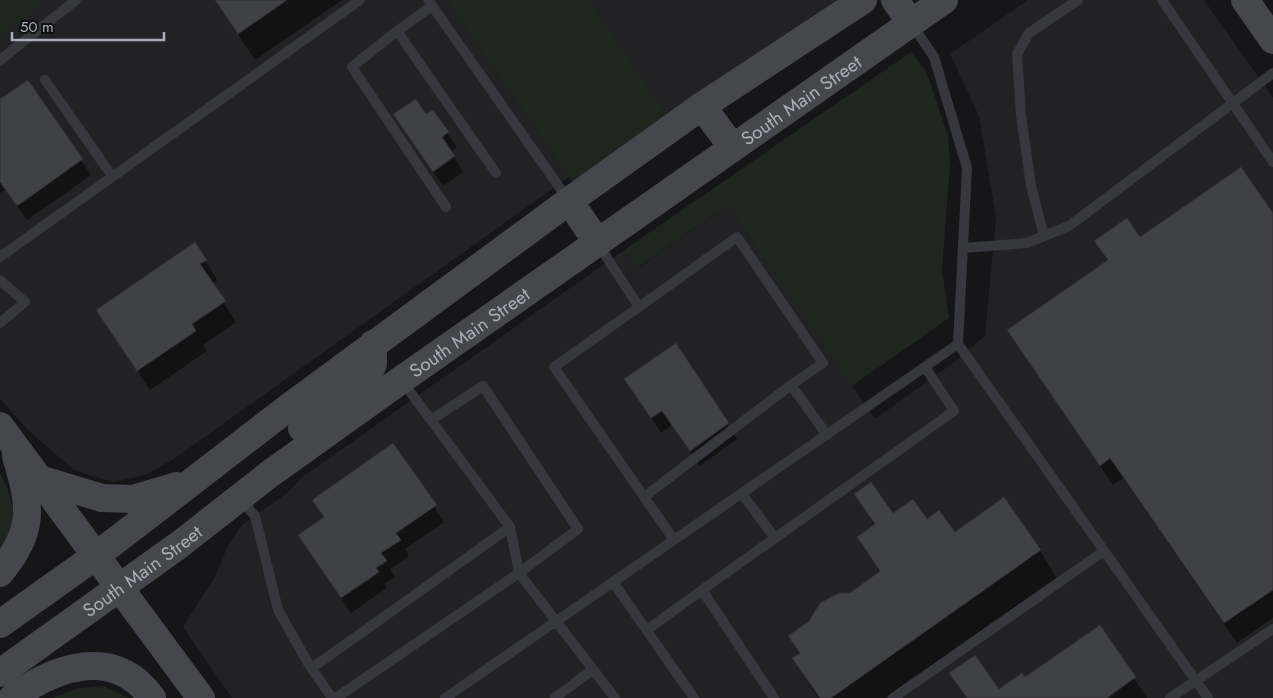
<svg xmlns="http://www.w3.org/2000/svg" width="1273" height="698" viewBox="0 0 1273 698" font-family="Jost,sans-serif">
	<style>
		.built { fill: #222225 }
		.green { fill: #1e261f }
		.shadow { fill: #0007 }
		.building { fill: #404145; stroke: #303034 }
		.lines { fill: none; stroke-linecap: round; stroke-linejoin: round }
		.service { stroke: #37383d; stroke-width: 10 }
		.secondary { stroke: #45474d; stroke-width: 28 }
		.labels { text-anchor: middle; stroke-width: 5; stroke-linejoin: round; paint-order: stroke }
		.street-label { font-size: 19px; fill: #a8adb8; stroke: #111113 }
	</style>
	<rect width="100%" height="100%" fill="#161618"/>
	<!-- built -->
	<path class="built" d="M 45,0 L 446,0 L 569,177 L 174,459 L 145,475 L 113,482 L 74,470 L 29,431 L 0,399 L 0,37 Z
		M 589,0 L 839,0 L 670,118 Z
		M 1028,0 L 1204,0 L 1273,98 L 1273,698 L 232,698 L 183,627 L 216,575 L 228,545 L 243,524 L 287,493 L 301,478 L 624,250 L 638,268 L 728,205 L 875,419 L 953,363 L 985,336 L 996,218 L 979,116 L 950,54 Z"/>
	<!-- green -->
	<path class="green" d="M 0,0 L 45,0 L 0,37 Z
		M 446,0 L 589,0 L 670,118 L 574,184 Z
		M 911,52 L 926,71 L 948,135 L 950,164 L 942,270 L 949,318 L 852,386 L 728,205 L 637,268 L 624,250 Z
		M 0,473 C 18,508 16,518 0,553 Z
		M 104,686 L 129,698 L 53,698 L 78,688 Z"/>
	<!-- shadow -->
	<path class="shadow" d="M 215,0 L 342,0 L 255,60 Z
		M 27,82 L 91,175 L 27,220 L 5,190 L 0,193 L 0,101 Z
		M 433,111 L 457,148 L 451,152 L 463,172 L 443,186 L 395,115 L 426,116 Z
		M 1273,215 L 1273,618 L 1237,643 L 1123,478 L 1113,485 L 1008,330 L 1108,262 L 1096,241 L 1139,239 Z
		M 205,260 L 217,280 L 212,284 L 236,322 L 203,345 L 207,351 L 150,390 L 97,311 Z
		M 626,380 L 710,398 L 737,439 L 700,466 L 672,425 L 661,433 Z
		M 393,445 L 444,522 L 405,549 L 409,556 L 390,569 L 395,577 L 384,584 L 387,588 L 351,613 L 300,536 L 325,519 L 313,500 Z
		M 856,495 L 892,515 L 927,521 L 955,533 L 1040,550 L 1056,578 L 885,698 L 818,698 L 793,659 L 800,654 L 790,637 L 880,573 L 858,538 L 875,526 Z
		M 1099,626 L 1147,698 L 966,698 L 951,673 L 999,691 L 1025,678 Z"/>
	<!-- building -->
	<path class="building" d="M 215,0 L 287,0 L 238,34 Z
		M 28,80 L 83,159 L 17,206 L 0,182 L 0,99 Z
		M 416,99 L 426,114 L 433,110 L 449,132 L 442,137 L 455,156 L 433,172 L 393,114 Z
		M 1241,167 L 1273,213 L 1273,590 L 1224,623 L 1110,458 L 1100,466 L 1007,330 L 1108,260 L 1094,241 L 1127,218 L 1140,237 Z
		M 195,242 L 207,260 L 200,264 L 226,301 L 192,324 L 196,331 L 137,371 L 96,310 Z
		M 676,343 L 729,423 L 690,451 L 662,411 L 651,418 L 624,379 Z
		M 393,443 L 437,505 L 396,533 L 401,540 L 381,553 L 387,561 L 376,568 L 379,572 L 341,598 L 298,535 L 324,517 L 312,500 Z
		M 871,482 L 893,513 L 913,499 L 927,519 L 939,510 L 955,532 L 1004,497 L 1041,550 L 831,698 L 820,698 L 792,658 L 800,653 L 788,636 L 809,621 L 820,603 L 839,593 L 850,593 L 880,571 L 857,537 L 875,524 L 854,494 Z
		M 1100,625 L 1136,677 L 1107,698 L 967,698 L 949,673 L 975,655 L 999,689 L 1022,673 L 1025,677 Z"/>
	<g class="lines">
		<!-- service -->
		<path class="service" d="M 428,0 L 569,201
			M 1162,0 L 1273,162
			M 432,6 L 397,31 L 496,173
			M 911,23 L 934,57 L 967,168 L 958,344 L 1208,698
			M 397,31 L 352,67 L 446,207
			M 0,60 L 76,0
			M 45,80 L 112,176
			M 1044,236 L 1031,186 L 1021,115 L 1017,54 L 1029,33 L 1078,0
			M 598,244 L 639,307 L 554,367 L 674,540
			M 963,248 L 1027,243 L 1069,226 L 1273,73
			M 0,257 L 360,0
			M 0,280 L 25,302 L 0,323
			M 639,307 L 737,237 L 823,363 L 791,385 L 827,435
			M 402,381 L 431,420 L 483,386 L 578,529 L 519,573 L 615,698
			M 742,494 L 775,538
			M 644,497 L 791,385
			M 240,498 L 255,516 L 278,610 L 308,663 L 332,698
			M 613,582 L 694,698
			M 647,630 L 702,590
			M 312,668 L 510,527 L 431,420
			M 336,698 L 519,573 L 510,527
			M 445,698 L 958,344
			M 555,698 L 592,670
			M 774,698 L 702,590 L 954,411 L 925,367
			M 893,698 L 1104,551
			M 1170,698 L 1273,629"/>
		<!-- secondary -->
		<g class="secondary">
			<path d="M 895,0 L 911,23"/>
			<path d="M 1245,0 L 1273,40"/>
			<path d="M 702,106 L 732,147"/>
			<path d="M 569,201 L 598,243"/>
			<path d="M 0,426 L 201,698"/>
			<path d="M 302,428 L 366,379 L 373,364 L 373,344"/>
			<path d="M 42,480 L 102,498 L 133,499 L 177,486"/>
			<path d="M 0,573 C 35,530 31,507 16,456"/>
			<path d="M 0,624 L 97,555 L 289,407 L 569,201 L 702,106 L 863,0"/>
			<path id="s1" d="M 0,673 L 179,545 L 271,473 L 401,380 L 944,0"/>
			<path d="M 12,698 C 55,667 114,645 152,698"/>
		</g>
	</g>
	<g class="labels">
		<!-- street labels -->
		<g class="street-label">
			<text dy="7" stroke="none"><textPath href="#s1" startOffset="985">South Main Street</textPath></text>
			<text dy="7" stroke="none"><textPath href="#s1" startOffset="580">South Main Street</textPath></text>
			<text dy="7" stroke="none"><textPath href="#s1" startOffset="175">South Main Street</textPath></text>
		</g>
	</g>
	<!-- scale -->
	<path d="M12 32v8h152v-8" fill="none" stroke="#a8adb8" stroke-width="2.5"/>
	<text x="20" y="32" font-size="15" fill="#a8adb8" stroke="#111113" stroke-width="4" paint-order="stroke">50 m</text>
</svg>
